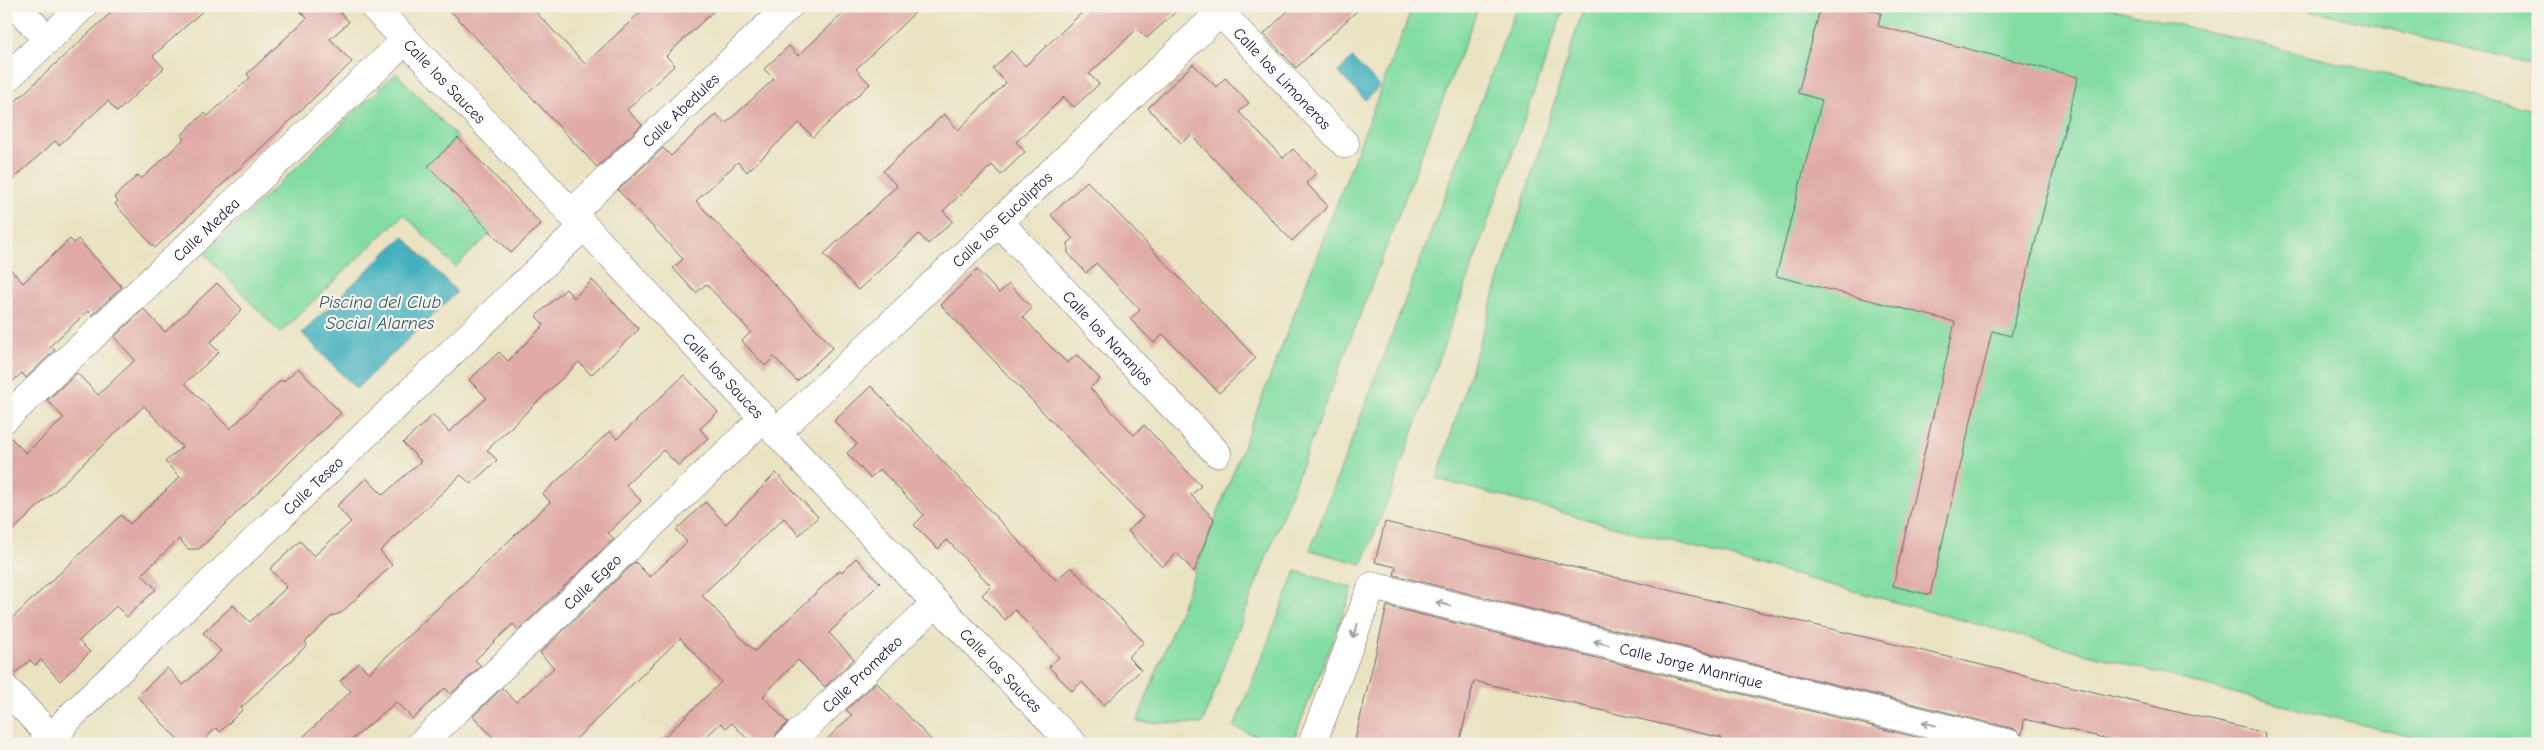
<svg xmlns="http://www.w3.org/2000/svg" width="2544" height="750" viewBox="0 0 2544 750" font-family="'Comic Neue',sans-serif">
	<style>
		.green { fill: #83dda3; stroke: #52806f }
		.water { fill: #42b0be; stroke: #32697c }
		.building { fill: #e0aba6 }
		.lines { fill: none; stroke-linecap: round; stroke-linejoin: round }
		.minor-casing { stroke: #68666a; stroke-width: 29 }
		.minor { stroke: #fff; stroke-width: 28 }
		.oneway { stroke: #9c9ca7 }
		.labels { text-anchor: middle; stroke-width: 4.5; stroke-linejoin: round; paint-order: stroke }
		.street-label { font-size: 16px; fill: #22223b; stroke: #f7f3e8 }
		.water-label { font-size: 18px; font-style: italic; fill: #2f5b6f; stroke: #f7f3e8 }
	</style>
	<rect width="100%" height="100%" fill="#f7f3e8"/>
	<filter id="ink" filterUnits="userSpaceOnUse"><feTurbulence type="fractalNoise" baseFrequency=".02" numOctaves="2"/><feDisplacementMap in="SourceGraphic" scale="10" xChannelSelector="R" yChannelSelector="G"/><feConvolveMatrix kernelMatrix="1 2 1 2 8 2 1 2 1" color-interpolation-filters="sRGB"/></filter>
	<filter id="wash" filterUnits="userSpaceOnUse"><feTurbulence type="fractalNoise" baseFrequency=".0096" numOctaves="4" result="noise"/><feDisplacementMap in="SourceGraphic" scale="20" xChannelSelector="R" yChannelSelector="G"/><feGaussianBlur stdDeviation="1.12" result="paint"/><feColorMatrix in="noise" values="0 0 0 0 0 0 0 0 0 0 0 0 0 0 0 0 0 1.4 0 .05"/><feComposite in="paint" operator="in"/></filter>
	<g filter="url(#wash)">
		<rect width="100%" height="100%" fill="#eae3c2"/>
		<!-- green -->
		<path class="green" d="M 1413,6 L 1479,6 L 1202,724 L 1137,722 Z
			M 1517,6 L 1565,6 L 1393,488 L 1362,564 L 1310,550 Z
			M 1584,6 L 2101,6 L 2538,111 L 2538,744 L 2441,744 L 2233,693 L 1437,479 Z
			M 2294,6 L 2538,6 L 2538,65 Z
			M 396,73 L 458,138 L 429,166 L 492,232 L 455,267 L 404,214 L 280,333 L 205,254 Z
			M 1296,571 L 1353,588 L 1292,744 L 1277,744 L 1234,727 Z"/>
		<!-- water -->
		<path class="water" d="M 1352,58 L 1380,86 L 1365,100 L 1338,72 Z
			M 403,236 L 457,292 L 356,389 L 302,333 Z"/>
		<g id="blocks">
			<!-- building -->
			<path class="building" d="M 118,6 L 208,6 L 153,56 L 164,68 L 117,112 L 108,101 L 59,145 L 55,141 L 6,186 L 6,110 Z
				M 295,6 L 334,6 L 349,22 L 330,39 L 352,62 L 155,248 L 115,204 L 118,201 L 114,197 L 138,175 L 141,179 L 163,159 L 184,139 L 181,136 L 190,126 L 205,113 L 208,116 L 250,78 L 247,74 L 307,18 Z
				M 446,6 L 530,6 L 585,64 L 647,6 L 719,6 L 666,56 L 675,65 L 627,110 L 642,125 L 597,167 Z
				M 851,6 L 922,6 L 856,69 L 870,84 L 813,137 L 799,123 L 747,172 L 738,162 L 696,201 L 833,347 L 797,381 L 774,357 L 765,366 L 742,341 L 751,332 L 706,284 L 696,293 L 673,268 L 683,259 L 618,190 L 663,148 L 671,156 L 716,114 L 725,124 L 774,79 L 764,69 L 789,46 L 798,56 Z
				M 1089,6 L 1182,6 L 1147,38 L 1137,29 L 1089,74 L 1099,84 L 1074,107 L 1064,97 L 1016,142 L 1025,152 L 1001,175 L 992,165 L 943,211 L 953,221 L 928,244 L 919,234 L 858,290 L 824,254 L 897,186 L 883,171 L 944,114 L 958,130 L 1006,83 L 993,69 L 1011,51 L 1025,66 Z
				M 1293,6 L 1362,6 L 1296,68 L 1264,34 Z
				M 1821,6 L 1855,6 L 1881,13 L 1878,26 L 2078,77 L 2011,336 L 1992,331 L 1930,595 L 1893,586 L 1955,322 L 1776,276 L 1822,100 L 1798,93 Z
				M 1193,64 L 1216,87 L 1225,78 L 1249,103 L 1239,112 L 1283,158 L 1293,149 L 1316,173 L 1306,183 L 1328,206 L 1292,241 L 1191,135 L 1181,143 L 1148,108 Z
				M 458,138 L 541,224 L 511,253 L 428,166 Z
				M 1087,181 L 1256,358 L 1219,393 L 1163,334 L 1154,343 L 1130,319 L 1140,310 L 1096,263 L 1086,273 L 1068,253 L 1068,243 L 1073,239 L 1051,215 Z
				M 70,239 L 74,243 L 78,239 L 122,287 L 92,315 L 88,311 L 50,346 L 55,350 L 26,378 L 22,373 L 6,387 L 6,265 L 23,283 Z
				M 977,270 L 999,293 L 1009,284 L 1032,308 L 1023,317 L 1045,341 L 1067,363 L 1077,355 L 1100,379 L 1090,388 L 1134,435 L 1144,425 L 1201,486 L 1191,495 L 1214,519 L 1194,572 L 1177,553 L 1162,567 L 1128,531 L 1143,517 L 941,305 Z
				M 592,280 L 639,329 L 591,375 L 579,362 L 487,450 L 497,460 L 471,484 L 461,475 L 380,551 L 392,565 L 341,613 L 332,616 L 305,642 L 307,645 L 241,708 L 242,710 L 220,732 L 216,728 L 200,744 L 182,744 L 137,696 L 167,668 L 183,685 L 221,651 L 203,633 L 233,605 L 250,622 L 287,587 L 270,569 L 300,541 L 314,556 L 351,522 L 337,506 L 366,478 L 383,495 L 421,461 L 403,443 L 433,415 L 449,432 L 487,398 L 469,380 L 499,352 L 508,361 L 544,325 L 536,316 L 566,289 L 574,298 Z
				M 217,283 L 242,309 L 210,343 L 219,352 L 185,383 L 230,429 L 281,380 L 283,382 L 298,368 L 341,413 L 199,549 L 188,549 L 179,539 L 142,574 L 156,589 L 127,617 L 116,606 L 79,641 L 90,652 L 60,681 L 41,660 L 35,665 L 30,660 L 13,675 L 6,674 L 6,624 L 121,515 L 130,524 L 180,477 L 165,462 L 182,447 L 144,406 L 6,537 L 6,433 L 26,453 L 64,418 L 47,400 L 77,373 L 98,395 L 135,360 L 114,337 L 144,309 L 165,332 Z
				M 684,375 L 718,412 L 700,429 L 708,438 L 679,466 L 663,450 L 626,485 L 641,501 L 608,533 L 614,539 L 518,630 L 513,624 L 475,660 L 481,666 L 451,694 L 445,688 L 413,719 L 396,702 L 347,744 L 296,744 L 351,691 L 340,681 L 359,663 L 369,673 L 550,502 L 543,494 L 610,431 L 617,439 Z
				M 871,386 L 1056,580 L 1071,567 L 1144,642 L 1128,657 L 1141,670 L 1104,705 L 1082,682 L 1072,691 L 1049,667 L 1059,657 L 1015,610 L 1005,620 L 982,595 L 991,586 L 947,540 L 938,549 L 914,525 L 924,515 L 880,469 L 870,478 L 847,453 L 857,444 L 834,421 Z
				M 776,473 L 818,517 L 799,535 L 784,518 L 702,595 L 745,642 L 755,651 L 840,570 L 842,572 L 856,558 L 880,583 L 829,633 L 854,659 L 825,687 L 798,660 L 763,696 L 788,723 L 777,733 L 773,744 L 752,744 L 732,723 L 726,728 L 721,723 L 698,744 L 657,744 L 721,682 L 680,638 L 571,744 L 499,744 L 473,716 L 502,688 L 516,702 L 554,668 L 540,653 L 635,562 L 650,577 L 687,542 L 676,530 L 705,502 L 726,524 Z
				M 1385,522 L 2265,733 L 2264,744 L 2129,744 L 2024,719 L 2022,735 L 2014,729 L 1394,575 L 1396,567 L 1375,562 Z
				M 1387,606 L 1944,744 L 1720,744 L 1722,738 L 1474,681 L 1459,744 L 1354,744 Z
				M 876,682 L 935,744 L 822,744 L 852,715 L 846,710 Z"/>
		</g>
	</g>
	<g filter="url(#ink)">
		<use href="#blocks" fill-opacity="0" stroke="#68666a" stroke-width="1"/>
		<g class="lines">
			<!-- minor casing -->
			<g class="minor-casing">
				<g id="minor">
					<path d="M 16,6 L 48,40"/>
					<path id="s1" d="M 373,6 L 584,226 L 936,603 L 1073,744"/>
					<path id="s2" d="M 1220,12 L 1345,144"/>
					<path d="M 6,79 L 83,6"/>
					<path id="s3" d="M 571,214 L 789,6"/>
					<path id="s4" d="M 999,222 L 1217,453"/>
					<path id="s5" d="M 6,418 L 405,41"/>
					<path id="s6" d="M 776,433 L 1227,6"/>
					<path d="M 6,689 L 58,744"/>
					<path id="s7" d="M 43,744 L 54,739 L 66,721 L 584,226"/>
					<path id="s8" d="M 421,744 L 764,418"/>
					<path id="s9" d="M 788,744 L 936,603"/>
					<path id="s10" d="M 1312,744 L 1372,586 L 2010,744"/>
				</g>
			</g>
			<!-- minor -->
			<use href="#minor" class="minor"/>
		</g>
		<!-- one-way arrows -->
		<defs><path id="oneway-shaft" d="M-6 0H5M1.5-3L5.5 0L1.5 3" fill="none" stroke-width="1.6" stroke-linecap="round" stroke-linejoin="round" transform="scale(1.25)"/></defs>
		<g class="oneway">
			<use href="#oneway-shaft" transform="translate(1443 604) rotate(-166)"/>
			<use href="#oneway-shaft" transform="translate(1355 631) rotate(111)"/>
			<use href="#oneway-shaft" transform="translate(1601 643) rotate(-166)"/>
			<use href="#oneway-shaft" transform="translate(1929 724) rotate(-166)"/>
		</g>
	</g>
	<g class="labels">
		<!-- street labels -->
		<g class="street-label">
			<text dy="6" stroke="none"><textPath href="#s2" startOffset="91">Calle los Limoneros</textPath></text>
			<text dy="6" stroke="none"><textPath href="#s1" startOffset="104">Calle los Sauces</textPath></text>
			<text dy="6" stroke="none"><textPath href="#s3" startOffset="151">Calle Abedules</textPath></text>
			<text dy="6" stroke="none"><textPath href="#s6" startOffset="311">Calle los Eucaliptos</textPath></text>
			<text dy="6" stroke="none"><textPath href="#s5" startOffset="275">Calle Medea</textPath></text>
			<text dy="6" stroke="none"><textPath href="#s4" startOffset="159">Calle los Naranjos</textPath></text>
			<text dy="6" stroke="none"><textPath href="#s1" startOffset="509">Calle los Sauces</textPath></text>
			<text dy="6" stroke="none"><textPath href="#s7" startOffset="375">Calle Teseo</textPath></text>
			<text dy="6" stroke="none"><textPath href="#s8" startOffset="236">Calle Egeo</textPath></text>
			<text dy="6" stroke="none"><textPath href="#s10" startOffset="498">Calle Jorge Manrique</textPath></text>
			<text dy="6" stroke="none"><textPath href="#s1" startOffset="914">Calle los Sauces</textPath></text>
			<text dy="6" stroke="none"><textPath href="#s9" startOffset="102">Calle Prometeo</textPath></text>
		</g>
		<!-- water labels -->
		<g class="water-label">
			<text x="380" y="308">Piscina del Club<tspan x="380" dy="21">Social Alarnes</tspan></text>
		</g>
	</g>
	<!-- margin -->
	<rect width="2544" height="750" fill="none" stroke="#f7f3e8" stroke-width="25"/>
</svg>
